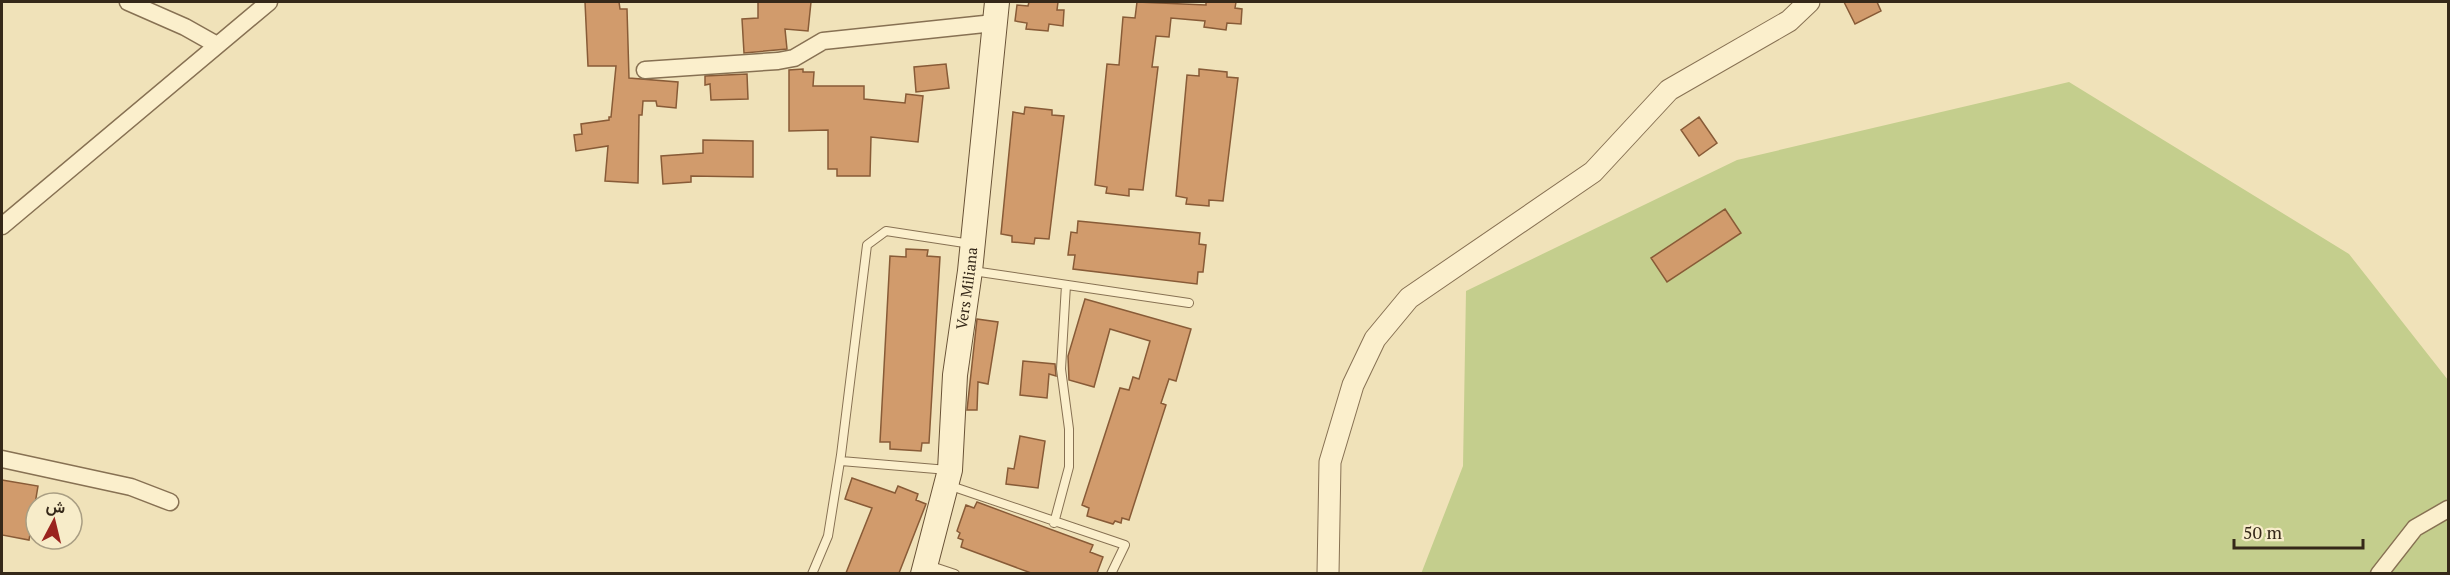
<svg xmlns="http://www.w3.org/2000/svg" width="2450" height="575" viewBox="0 0 2450 575" font-family="'PT Serif',Vazirmatn,serif">
	<style>
		.green { fill: #c4ce8d }
		.building { fill: #d19b6c; stroke: #885b37; stroke-width: 1.5 }
		.lines { fill: none; stroke-linecap: round; stroke-linejoin: round }
		.service-casing { stroke: #877153; stroke-width: 10 }
		.minor-casing { stroke: #877153; stroke-width: 19 }
		.tertiary-casing { stroke: #877153; stroke-width: 23 }
		.secondary-casing { stroke: #695236; stroke-width: 26 }
		.service { stroke: #fbefcc; stroke-width: 8 }
		.minor { stroke: #fbefcc; stroke-width: 16 }
		.tertiary { stroke: #fbefcc; stroke-width: 21 }
		.secondary { stroke: #fbefcc; stroke-width: 24 }
		.labels { text-anchor: middle; stroke-width: 4.5; stroke-linejoin: round; paint-order: stroke }
		.street-label { font-size: 15px; fill: #352819; stroke: #f7ecc9 }
	</style>
	<rect width="100%" height="100%" fill="#f0e2b9"/>
	<!-- green -->
	<path class="green" d="M 2069,82 L 2349,254 L 2448,380 L 2448,573 L 1421,574 L 1463,466 L 1466,291 L 1737,160 Z"/>
	<!-- building -->
	<path class="building" d="M 585,2 L 619,2 L 620,9 L 627,9 L 629,78 L 678,82 L 676,108 L 657,106 L 656,101 L 643,101 L 642,115 L 639,115 L 638,183 L 605,181 L 608,146 L 576,151 L 574,135 L 582,134 L 581,124 L 609,120 L 609,117 L 611,117 L 616,66 L 588,66 Z
		M 758,2 L 811,2 L 808,31 L 785,29 L 787,49 L 744,53 L 742,19 L 758,18 Z
		M 1029,2 L 1058,2 L 1057,10 L 1064,10 L 1063,26 L 1049,24 L 1048,31 L 1026,29 L 1027,23 L 1015,21 L 1017,5 L 1028,6 Z
		M 1137,2 L 1206,5 L 1206,2 L 1236,2 L 1235,8 L 1242,9 L 1241,24 L 1227,23 L 1226,30 L 1204,27 L 1205,21 L 1171,18 L 1169,37 L 1156,36 L 1152,67 L 1158,67 L 1143,190 L 1129,189 L 1129,196 L 1106,193 L 1107,187 L 1095,185 L 1107,64 L 1119,65 L 1123,17 L 1135,18 Z
		M 1844,2 L 1877,2 L 1881,11 L 1855,24 Z
		M 946,64 L 949,88 L 916,92 L 914,67 Z
		M 803,69 L 803,72 L 814,72 L 813,86 L 864,86 L 864,99 L 905,103 L 906,94 L 923,96 L 918,142 L 871,137 L 870,176 L 837,176 L 837,169 L 828,169 L 828,130 L 789,131 L 789,70 Z
		M 1199,69 L 1227,72 L 1227,77 L 1238,78 L 1223,201 L 1209,200 L 1209,206 L 1186,204 L 1187,198 L 1176,196 L 1187,75 L 1199,76 Z
		M 747,74 L 748,99 L 711,100 L 710,84 L 705,85 L 705,76 Z
		M 1025,107 L 1052,110 L 1052,115 L 1064,116 L 1049,239 L 1035,238 L 1034,244 L 1012,242 L 1012,236 L 1001,234 L 1013,112 L 1024,114 Z
		M 1699,117 L 1717,143 L 1699,156 L 1681,130 Z
		M 703,140 L 753,141 L 753,177 L 691,176 L 691,182 L 663,184 L 661,156 L 703,153 Z
		M 1725,209 L 1741,233 L 1667,282 L 1651,258 Z
		M 1078,221 L 1200,233 L 1199,244 L 1206,245 L 1203,272 L 1198,272 L 1197,284 L 1073,269 L 1075,255 L 1068,255 L 1071,232 L 1077,233 Z
		M 906,249 L 928,250 L 927,256 L 940,257 L 929,443 L 922,443 L 921,451 L 890,449 L 890,442 L 880,442 L 890,256 L 906,257 Z
		M 1085,299 L 1191,329 L 1176,381 L 1169,379 L 1161,403 L 1166,405 L 1129,520 L 1122,518 L 1121,523 L 1115,521 L 1113,524 L 1087,516 L 1089,508 L 1082,505 L 1120,388 L 1129,390 L 1133,377 L 1139,379 L 1150,341 L 1110,329 L 1094,387 L 1069,380 L 1068,356 Z
		M 977,319 L 998,322 L 988,384 L 978,382 L 977,410 L 967,410 Z
		M 1023,361 L 1055,364 L 1056,376 L 1049,374 L 1047,398 L 1020,395 Z
		M 1020,436 L 1045,441 L 1038,488 L 1006,484 L 1008,468 L 1014,469 Z
		M 852,478 L 895,493 L 898,486 L 918,494 L 916,500 L 926,504 L 899,573 L 846,573 L 872,508 L 845,499 Z
		M 2,480 L 38,486 L 29,540 L 2,535 Z
		M 977,502 L 1093,545 L 1090,552 L 1103,557 L 1097,573 L 1031,573 L 961,547 L 963,540 L 958,538 L 960,533 L 957,531 L 966,505 L 974,508 Z"/>
	<g class="lines">
		<!-- service casing -->
		<g class="service-casing">
			<path id="service" d="M 973,271 L 1189,303
				M 841,461 L 948,470
				M 948,485 L 1125,545 L 1111,574
				M 1054,523 L 1069,467 L 1069,429 L 1061,369 L 1066,285
				M 928,565 L 955,574
				M 812,574 L 828,536 L 841,455 L 867,245 L 886,231 L 971,244"/>
		</g>
		<!-- minor casing -->
		<g class="minor-casing">
			<path id="minor" d="M 128,2 L 185,27 L 217,45
				M 645,70 L 778,61 L 794,58 L 823,41 L 994,23
				M 2,226 L 269,2
				M 2,459 L 131,487 L 170,502
				M 2379,574 L 2415,528 L 2448,509"/>
		</g>
		<!-- tertiary casing -->
		<g class="tertiary-casing">
			<path id="tertiary" d="M 1328,574 L 1330,462 L 1353,385 L 1375,339 L 1409,298 L 1593,172 L 1669,90 L 1789,21 L 1809,2"/>
		</g>
		<!-- secondary casing -->
		<g class="secondary-casing">
			<g id="secondary">
				<path id="s1" d="M 923,574 L 950,470 L 955,375 L 970,271 L 997,2"/>
			</g>
		</g>
		<!-- service -->
		<use href="#service" class="service"/>
		<!-- minor -->
		<use href="#minor" class="minor"/>
		<!-- tertiary -->
		<use href="#tertiary" class="tertiary"/>
		<!-- secondary -->
		<use href="#secondary" class="secondary"/>
	</g>
	<g class="labels">
		<!-- street labels -->
		<g class="street-label">
			<text dy="5" stroke="none"><textPath href="#s1" startOffset="290">Vers Miliana</textPath></text>
		</g>
	</g>
	<!-- border -->
	<rect width="2450" height="575" fill="none" stroke="#352819" stroke-width="6"/>
	<!-- north arrow -->
	<g transform="translate(54 521) rotate(7)"><circle r="28" fill="#f7ecc9" stroke="#a99e83" stroke-width="1.5"/>
	<path d="M0-4.5L10 22L0 15L-10 22Z" fill="#9a241f"/>
	<text y="-9" font-size="16" font-weight="bold" text-anchor="middle" fill="#352819">ش</text>
	</g>
	<!-- scale -->
	<path d="M2234 539v9h129v-9" fill="none" stroke="#352819" stroke-width="3"/>
	<text x="2243" y="539" font-size="18" fill="#352819" stroke="#f7ecc9" stroke-width="4.5" paint-order="stroke">50 m</text>
</svg>
